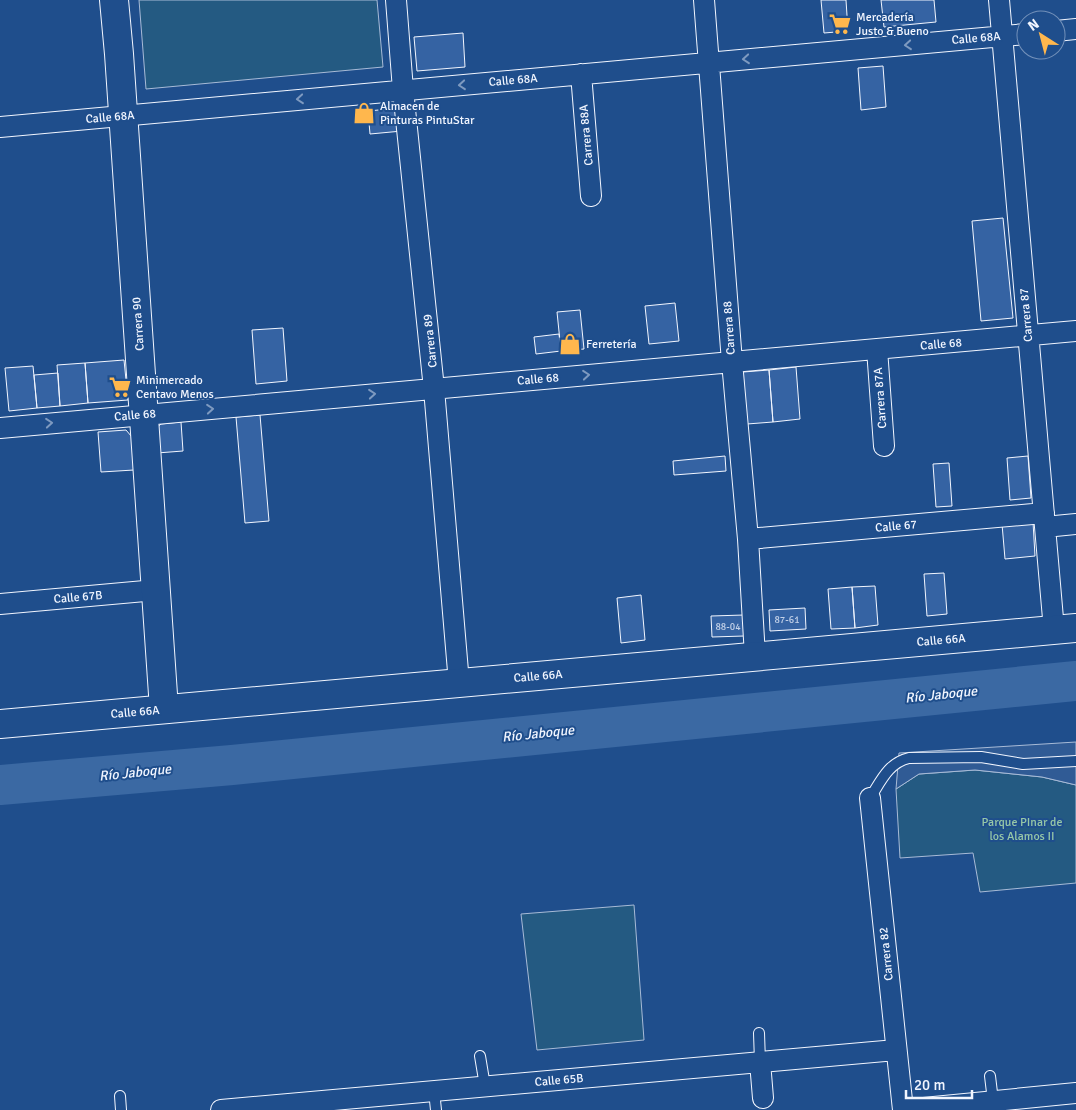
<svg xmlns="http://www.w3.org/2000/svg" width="1076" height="1110" viewBox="0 0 1076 1110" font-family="Signika,sans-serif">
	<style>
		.green { fill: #245a82; stroke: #a8bbd7 }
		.parking { fill: #305b95; stroke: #a8bbd7 }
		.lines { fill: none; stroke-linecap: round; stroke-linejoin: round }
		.river { stroke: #3b69a3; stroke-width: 40 }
		.building { fill: #3563a3; stroke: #f2f6ff }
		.lane-casing { stroke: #f2f6ff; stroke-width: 12 }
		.street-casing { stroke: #f2f6ff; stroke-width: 22 }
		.secondary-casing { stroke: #f2f6ff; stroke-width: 30 }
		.lane { stroke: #1f4e8c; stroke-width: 10 }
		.street { stroke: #1f4e8c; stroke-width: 20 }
		.secondary { stroke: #1f4e8c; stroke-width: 28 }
		.oneway { stroke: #7e9ac0 }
		.labels { text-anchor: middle; stroke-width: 4; stroke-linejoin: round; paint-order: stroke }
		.number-label { font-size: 10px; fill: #c3d1e8 }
		.poi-label { font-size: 12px; fill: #f2f6ff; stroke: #1f4e8c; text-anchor: start }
		.street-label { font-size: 12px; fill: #f2f6ff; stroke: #1f4e8c }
		.park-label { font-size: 12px; fill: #97c8a6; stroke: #1f4e8c }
		.water-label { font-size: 14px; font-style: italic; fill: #f2f6ff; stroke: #1f4e8c }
	</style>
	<rect width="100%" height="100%" fill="#1f4e8c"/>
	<!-- green -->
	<path class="green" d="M 139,0 L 377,0 L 383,67 L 146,89 Z
		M 975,770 L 1042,777 L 1076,785 L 1076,883 L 980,892 L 973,853 L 900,858 L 896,789 L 919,774 Z
		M 634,905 L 644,1040 L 537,1050 L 521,914 Z"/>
	<!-- parking -->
	<path class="parking" d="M 1076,742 L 1076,785 L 1042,777 L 975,770 L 919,774 L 896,789 L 899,753 Z"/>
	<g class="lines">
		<!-- river -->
		<path class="river" d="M 0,785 L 232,765 L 1076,681"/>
	</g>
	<!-- building -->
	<path class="building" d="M 821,0 L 846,0 L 848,31 L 824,33 Z
		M 881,0 L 934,0 L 936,22 L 884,27 Z
		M 463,33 L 465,67 L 417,71 L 414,37 Z
		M 883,66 L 886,107 L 861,110 L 858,68 Z
		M 400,108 L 402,131 L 370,134 L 368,111 Z
		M 1003,218 L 1013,318 L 981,321 L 972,221 Z
		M 675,303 L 679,341 L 649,344 L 645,306 Z
		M 580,310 L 584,349 L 561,351 L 557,312 Z
		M 283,328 L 287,381 L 256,384 L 252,330 Z
		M 559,334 L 561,351 L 536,354 L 534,337 Z
		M 124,360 L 128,400 L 88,403 L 85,363 Z
		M 85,363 L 88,403 L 60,406 L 57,365 Z
		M 33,366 L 37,408 L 9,411 L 5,368 Z
		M 796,367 L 800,419 L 773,422 L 769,370 Z
		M 769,370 L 773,422 L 747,424 L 743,372 Z
		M 58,373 L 60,406 L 37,408 L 34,375 Z
		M 260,415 L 269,521 L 245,523 L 236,417 Z
		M 181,422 L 183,451 L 157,453 L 154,430 L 161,424 Z
		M 126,430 L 132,437 L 134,470 L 101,472 L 98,432 Z
		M 725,456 L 726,471 L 674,475 L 673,461 Z
		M 1028,456 L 1031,498 L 1010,500 L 1007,458 Z
		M 949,463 L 952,506 L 936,507 L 933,464 Z
		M 1033,522 L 1035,556 L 1005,559 L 1002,524 Z
		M 944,573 L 947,614 L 927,616 L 924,574 Z
		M 875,586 L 878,625 L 855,628 L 852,587 Z
		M 852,587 L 855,628 L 831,629 L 828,589 Z
		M 641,595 L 645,640 L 621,643 L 617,598 Z
		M 805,608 L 806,629 L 770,631 L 769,610 Z
		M 744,615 L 744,636 L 712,637 L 711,616 Z"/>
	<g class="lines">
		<!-- lane casing -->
		<g class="lane-casing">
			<path id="lane" d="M 870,798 C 881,781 888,763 909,758 L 981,757 L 1023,764 L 1076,761
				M 759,1033 L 760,1062
				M 480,1056 L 485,1086
				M 990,1076 L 993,1101
				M 434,1091 L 436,1110
				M 120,1096 L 121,1110"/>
		</g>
		<!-- street casing -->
		<g class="street-casing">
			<path id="street" d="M 396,0 L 403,90 L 434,389 L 459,683
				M 704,0 L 732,362 L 748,539 L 755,656
				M 999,0 L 1054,630
				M 1056,31 L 1076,29
				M 581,74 L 591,196
				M 0,127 L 1026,34
				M 877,349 L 884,446
				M 0,428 L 1076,331
				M 1045,527 L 1076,524
				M 748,539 L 1044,513
				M 0,604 L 156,590
				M 870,798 L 903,1110
				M 760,1062 L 763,1098
				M 221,1110 L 896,1050
				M 903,1110 L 1076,1093"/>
		</g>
		<!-- secondary casing -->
		<g class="secondary-casing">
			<path id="secondary" d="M 114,0 L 119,54 L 164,709
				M 0,724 L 1076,628"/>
		</g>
		<!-- lane -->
		<use href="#lane" class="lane"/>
		<!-- street -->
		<use href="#street" class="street"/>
		<!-- secondary -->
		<use href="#secondary" class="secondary"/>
	</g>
	<!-- one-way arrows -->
	<defs><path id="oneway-chevron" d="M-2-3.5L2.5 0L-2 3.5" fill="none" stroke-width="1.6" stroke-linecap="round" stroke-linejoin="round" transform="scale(1.25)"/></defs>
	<g class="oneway">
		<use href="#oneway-chevron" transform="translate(908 45) rotate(175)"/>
		<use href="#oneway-chevron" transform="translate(746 59) rotate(175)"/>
		<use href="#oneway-chevron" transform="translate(462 85) rotate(175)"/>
		<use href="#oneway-chevron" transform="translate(300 99) rotate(175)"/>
		<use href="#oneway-chevron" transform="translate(586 375) rotate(-5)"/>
		<use href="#oneway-chevron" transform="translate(372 394) rotate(-5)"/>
		<use href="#oneway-chevron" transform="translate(210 409) rotate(-5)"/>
		<use href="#oneway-chevron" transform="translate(49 423) rotate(-5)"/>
	</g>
	<!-- icons -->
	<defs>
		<g id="supermarket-bare" transform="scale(1.725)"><path d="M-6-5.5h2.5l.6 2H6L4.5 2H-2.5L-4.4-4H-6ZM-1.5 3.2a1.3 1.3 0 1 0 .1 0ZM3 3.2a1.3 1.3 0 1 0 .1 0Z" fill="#ffb74d" stroke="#1f4e8c" stroke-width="2.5" paint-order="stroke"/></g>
		<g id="shop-bare" transform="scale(1.725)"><path d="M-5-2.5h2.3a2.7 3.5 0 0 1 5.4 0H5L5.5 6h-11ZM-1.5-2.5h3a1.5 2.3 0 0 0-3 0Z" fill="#ffb74d" stroke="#1f4e8c" stroke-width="2.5" paint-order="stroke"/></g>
	</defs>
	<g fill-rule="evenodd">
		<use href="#supermarket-bare" x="840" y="24"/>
		<use href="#shop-bare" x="364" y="113"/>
		<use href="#shop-bare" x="570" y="344"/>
		<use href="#supermarket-bare" x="120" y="387"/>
	</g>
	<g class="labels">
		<!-- number labels -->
		<g class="number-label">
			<text x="787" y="623">87-61</text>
			<text x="728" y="630">88-04</text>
		</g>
		<!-- poi labels -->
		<g class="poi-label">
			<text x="856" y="21">Mercadería<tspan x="856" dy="14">Justo &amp; Bueno</tspan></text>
			<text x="380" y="110">Almacen de<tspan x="380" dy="14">Pinturas PintuStar</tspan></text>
			<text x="586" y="348">Ferretería</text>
			<text x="136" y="384">Minimercado<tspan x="136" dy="14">Centavo Menos</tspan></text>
		</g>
		<!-- street labels -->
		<g class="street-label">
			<text transform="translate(976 38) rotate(-5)" y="4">Calle 68A</text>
			<text transform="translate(513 80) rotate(-5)" y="4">Calle 68A</text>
			<text transform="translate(110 117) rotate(-5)" y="4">Calle 68A</text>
			<text transform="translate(586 135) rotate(-95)" y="4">Carrera 88A</text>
			<text transform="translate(1026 315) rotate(-95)" y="4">Carrera 87</text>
			<text transform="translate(138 324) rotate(-94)" y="4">Carrera 90</text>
			<text transform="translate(729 328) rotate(-94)" y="4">Carrera 88</text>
			<text transform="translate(430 341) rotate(-96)" y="4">Carrera 89</text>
			<text transform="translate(941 344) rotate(-5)" y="4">Calle 68</text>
			<text transform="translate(538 379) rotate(-5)" y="4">Calle 68</text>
			<text transform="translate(880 398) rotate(-94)" y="4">Carrera 87A</text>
			<text transform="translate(135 415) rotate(-5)" y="4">Calle 68</text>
			<text transform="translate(896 526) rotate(-5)" y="4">Calle 67</text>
			<text transform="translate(78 597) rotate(-5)" y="4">Calle 67B</text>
			<text transform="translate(941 640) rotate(-5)" y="4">Calle 66A</text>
			<text transform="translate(538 676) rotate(-5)" y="4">Calle 66A</text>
			<text transform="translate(135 712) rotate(-5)" y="4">Calle 66A</text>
			<text transform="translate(886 954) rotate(-96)" y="4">Carrera 82</text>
			<text transform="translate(559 1080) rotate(-5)" y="4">Calle 65B</text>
		</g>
		<!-- park labels -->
		<g class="park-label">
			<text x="1022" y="826">Parque PInar de<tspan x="1022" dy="14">los Alamos II</tspan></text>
		</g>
		<!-- water labels -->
		<g class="water-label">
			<text transform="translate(941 694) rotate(-6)" y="5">Río Jaboque</text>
			<text transform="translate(538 733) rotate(-6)" y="5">Río Jaboque</text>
			<text transform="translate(135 772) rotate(-6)" y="5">Río Jaboque</text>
		</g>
	</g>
	<!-- north arrow -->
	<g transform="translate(1041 35) rotate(324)"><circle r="24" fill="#1f4e8c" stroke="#7391ba"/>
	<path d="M0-4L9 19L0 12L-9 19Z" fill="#ffb74d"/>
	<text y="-8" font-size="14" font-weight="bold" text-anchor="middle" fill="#f2f6ff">N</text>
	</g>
	<!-- scale -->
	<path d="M906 1090v8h66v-8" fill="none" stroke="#f2f6ff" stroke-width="2.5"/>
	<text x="914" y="1090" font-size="15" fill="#f2f6ff" stroke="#1f4e8c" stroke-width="4" paint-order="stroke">20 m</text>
</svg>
